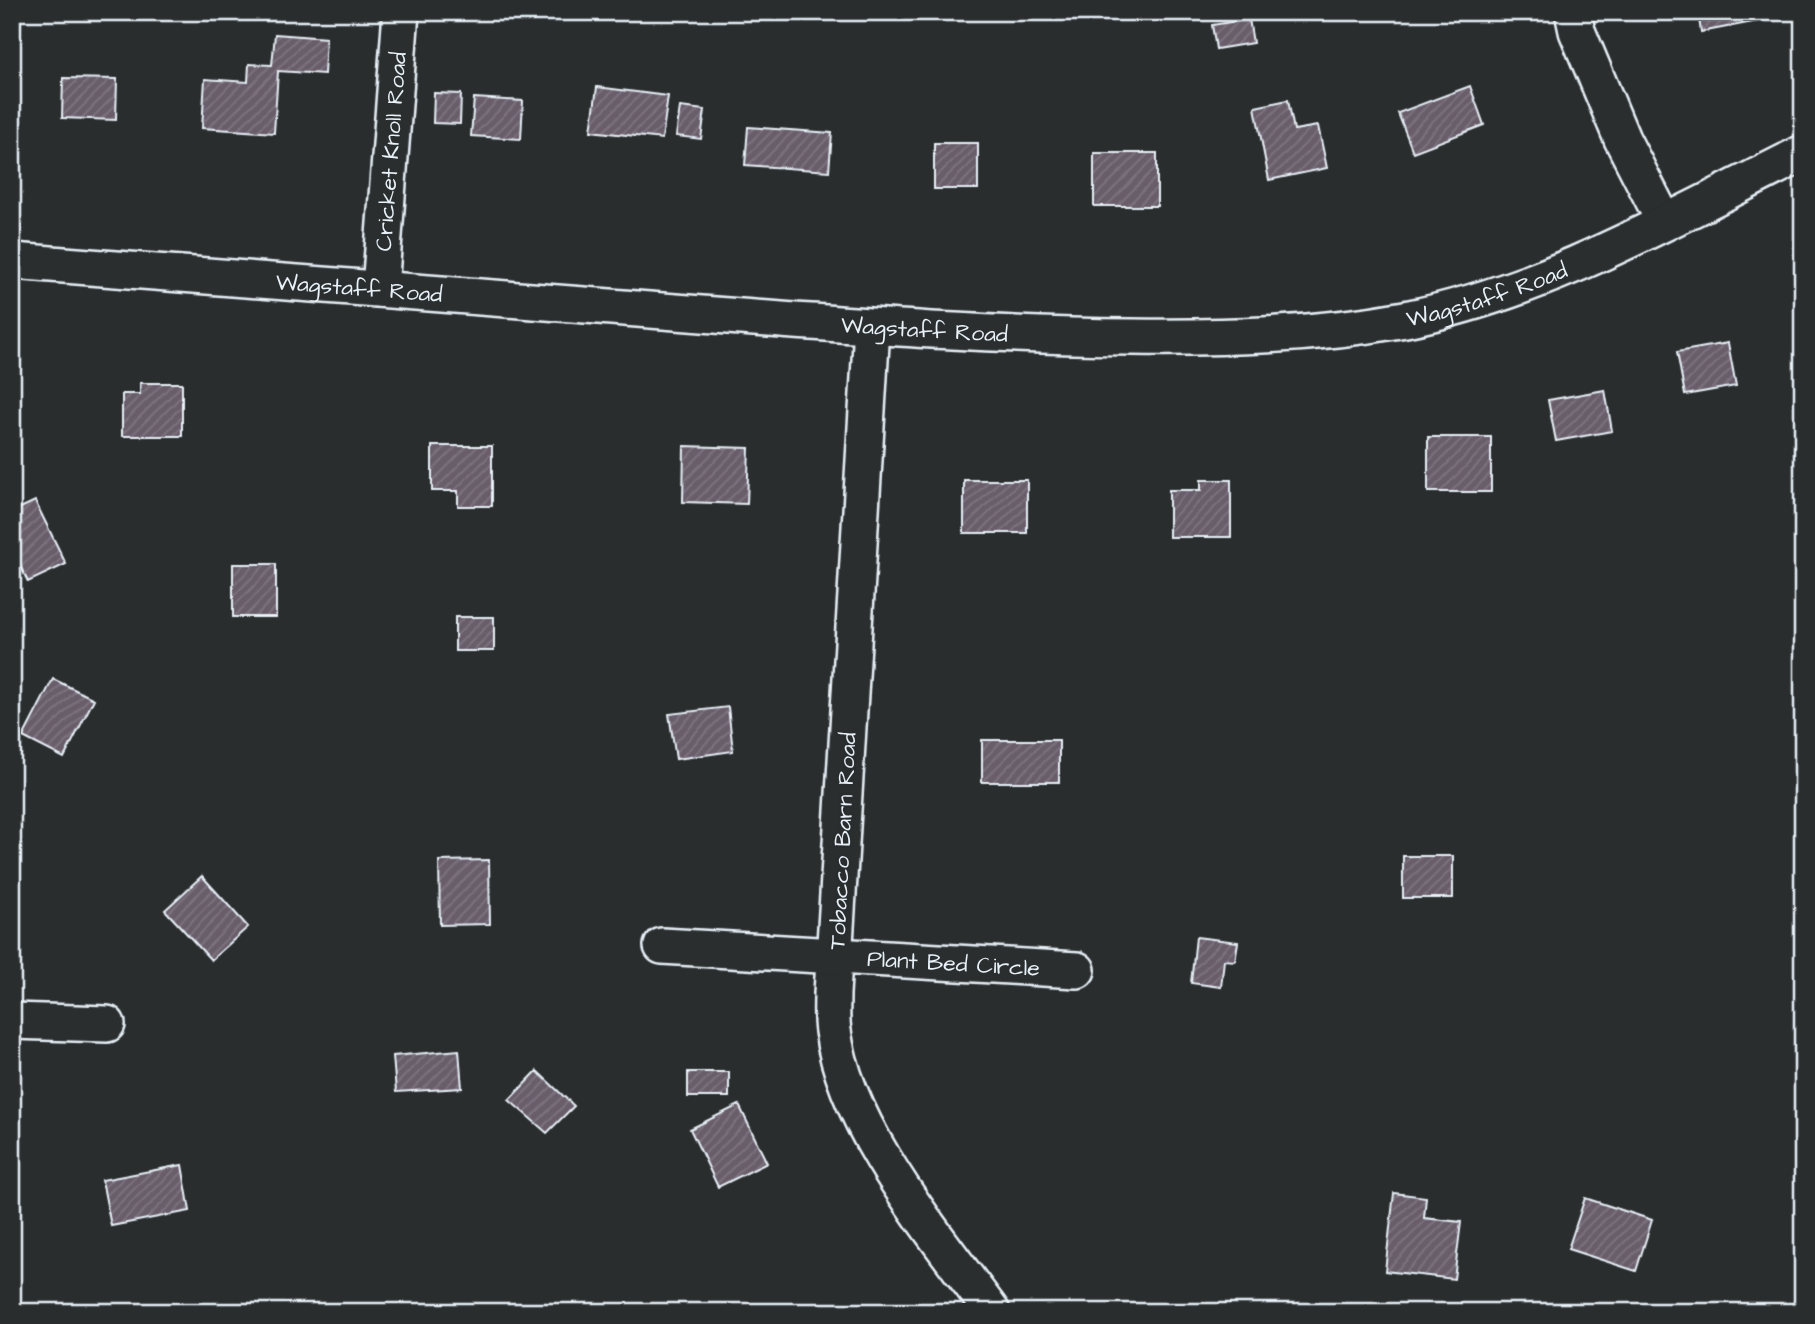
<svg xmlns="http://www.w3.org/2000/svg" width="1815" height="1324" viewBox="0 0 1815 1324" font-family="'Architects Daughter',sans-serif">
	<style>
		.building { fill: url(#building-hatch); stroke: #e8f1f8; stroke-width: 2 }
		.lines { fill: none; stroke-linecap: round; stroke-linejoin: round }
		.minor-casing { stroke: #e8f1f8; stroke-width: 40 }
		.minor { stroke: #2a2d2e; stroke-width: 35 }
		.labels { text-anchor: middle; stroke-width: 5; stroke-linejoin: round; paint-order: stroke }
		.street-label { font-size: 23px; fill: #e8f1f8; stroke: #2a2d2e }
	</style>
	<defs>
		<pattern id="building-hatch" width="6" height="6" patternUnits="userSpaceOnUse" patternTransform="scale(1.75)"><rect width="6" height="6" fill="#695d6b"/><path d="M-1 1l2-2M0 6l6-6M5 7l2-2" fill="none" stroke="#7e7581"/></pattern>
	</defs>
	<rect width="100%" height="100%" fill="#2a2d2e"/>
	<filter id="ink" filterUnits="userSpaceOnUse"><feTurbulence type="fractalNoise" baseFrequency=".0143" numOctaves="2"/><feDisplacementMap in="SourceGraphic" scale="14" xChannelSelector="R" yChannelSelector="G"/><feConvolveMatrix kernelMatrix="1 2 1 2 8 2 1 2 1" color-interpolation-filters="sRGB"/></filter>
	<g filter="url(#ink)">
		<!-- building -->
		<path class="building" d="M 1698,12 L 1778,12 L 1779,17 L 1701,32 Z
			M 1249,19 L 1253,43 L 1216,49 L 1212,25 Z
			M 275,34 L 326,38 L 324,74 L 278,71 L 274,133 L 202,128 L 205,79 L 248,82 L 249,64 L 272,65 Z
			M 63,78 L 117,79 L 116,120 L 62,118 Z
			M 1470,86 L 1484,125 L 1413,152 L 1398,113 Z
			M 597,87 L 668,96 L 662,139 L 591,131 Z
			M 434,93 L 461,94 L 460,124 L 433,123 Z
			M 474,98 L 523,101 L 521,139 L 471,136 Z
			M 1288,100 L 1294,130 L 1318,126 L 1327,168 L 1269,180 L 1255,107 Z
			M 680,107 L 705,110 L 701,139 L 676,136 Z
			M 748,127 L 832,133 L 829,171 L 745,165 Z
			M 934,143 L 978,143 L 978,189 L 934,189 Z
			M 1094,153 L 1157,153 L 1157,206 L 1094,206 Z
			M 1728,343 L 1736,386 L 1685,395 L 1677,352 Z
			M 140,383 L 182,383 L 182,436 L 122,436 L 122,394 L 140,394 Z
			M 1605,390 L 1612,431 L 1556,441 L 1548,400 Z
			M 1428,437 L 1491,437 L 1491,492 L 1428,492 Z
			M 432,446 L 492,446 L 492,506 L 458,506 L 458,491 L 432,491 Z
			M 684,446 L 749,448 L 747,504 L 683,502 Z
			M 964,480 L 1027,480 L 1027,533 L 964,533 Z
			M 1201,480 L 1231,480 L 1231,537 L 1169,537 L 1169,490 L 1201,490 Z
			M 35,501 L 66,564 L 28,582 L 12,549 L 12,512 Z
			M 233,564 L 276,564 L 276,617 L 233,617 Z
			M 455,617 L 494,617 L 494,651 L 455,651 Z
			M 53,679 L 94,699 L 64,758 L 23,737 Z
			M 728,707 L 733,751 L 676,759 L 669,714 Z
			M 982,740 L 1059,740 L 1059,782 L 982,782 Z
			M 1403,856 L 1453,856 L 1453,898 L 1403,898 Z
			M 489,860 L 490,924 L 440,925 L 439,861 Z
			M 12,861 L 18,861 L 18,913 L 12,913 Z
			M 202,876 L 248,927 L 211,960 L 165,910 Z
			M 1196,937 L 1238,942 L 1235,961 L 1224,960 L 1221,987 L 1191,983 Z
			M 459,1050 L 462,1088 L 396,1092 L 393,1056 Z
			M 537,1071 L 574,1106 L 547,1133 L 509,1100 Z
			M 688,1072 L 729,1072 L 729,1097 L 688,1097 Z
			M 739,1105 L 767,1163 L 718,1187 L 690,1129 Z
			M 182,1165 L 190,1211 L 111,1226 L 102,1180 Z
			M 1394,1193 L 1426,1197 L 1424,1218 L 1461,1222 L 1454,1279 L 1385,1271 Z
			M 1585,1198 L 1652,1220 L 1636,1271 L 1568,1249 Z"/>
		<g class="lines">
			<!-- minor casing -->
			<g class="minor-casing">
				<g id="minor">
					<path d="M 1573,12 L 1577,31 L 1622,139 L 1664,221"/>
					<path id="s1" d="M 12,261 C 260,280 507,299 754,318 C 880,327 1005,336 1131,337 C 1223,338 1314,336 1405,319 C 1545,292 1676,216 1803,153"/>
					<path id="s2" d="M 380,289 L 401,12"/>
					<path d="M 872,327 L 832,994 C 832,1006 831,1019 833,1031 C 846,1129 935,1234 992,1312"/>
					<path id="s3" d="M 662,946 L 1077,970"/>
					<path d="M 12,1021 L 107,1024"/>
				</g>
			</g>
			<!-- minor -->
			<use href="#minor" class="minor"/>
		</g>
	</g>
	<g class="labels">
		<!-- street labels -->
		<g class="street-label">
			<text dy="8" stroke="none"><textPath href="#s2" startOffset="138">Cricket Knoll Road</textPath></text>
			<text dy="8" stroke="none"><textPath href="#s1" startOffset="348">Wagstaff Road</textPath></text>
			<text dy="8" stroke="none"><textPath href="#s1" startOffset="1482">Wagstaff Road</textPath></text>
			<text dy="8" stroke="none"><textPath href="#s1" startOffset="915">Wagstaff Road</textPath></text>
			<text transform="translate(842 841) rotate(-87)" y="8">Tobacco Barn Road</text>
			<text dy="8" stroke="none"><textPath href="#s3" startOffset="292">Plant Bed Circle</textPath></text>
		</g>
	</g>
	<!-- margin -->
	<rect width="1815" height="1324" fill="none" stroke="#2a2d2e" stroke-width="42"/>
	<rect x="21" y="21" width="1773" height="1282" fill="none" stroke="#e8f1f8" stroke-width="2.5" filter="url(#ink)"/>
</svg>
